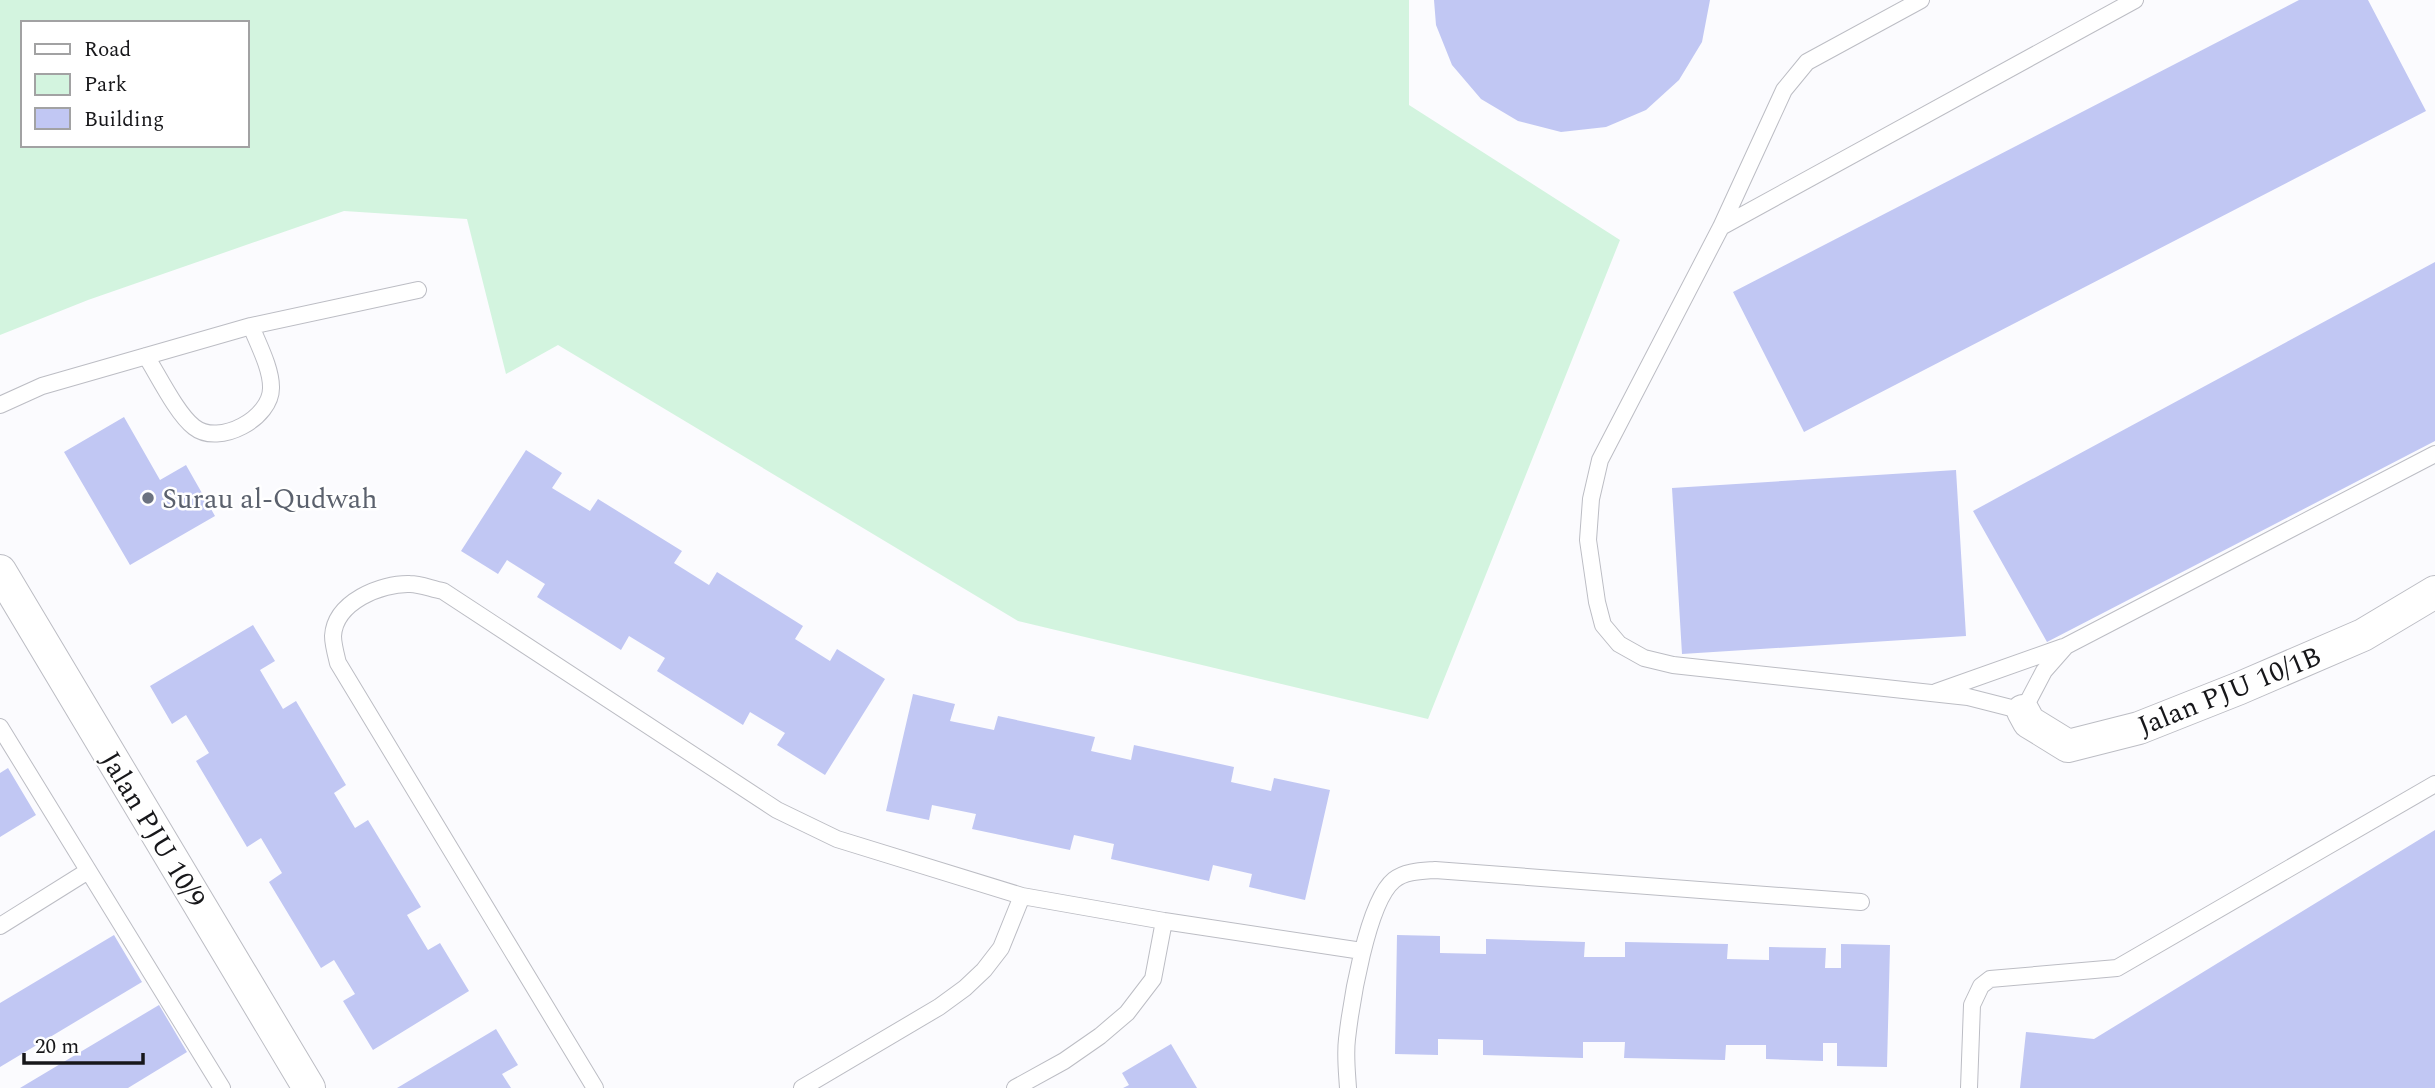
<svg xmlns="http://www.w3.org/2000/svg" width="2435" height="1088" viewBox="0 0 2435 1088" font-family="Spectral,serif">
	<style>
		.green { fill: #d3f4df; fill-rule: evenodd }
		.building { fill: #c1c7f3 }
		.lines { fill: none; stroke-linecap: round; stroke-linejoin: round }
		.service-casing { stroke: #bcbdc4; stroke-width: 18 }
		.minor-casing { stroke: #bcbdc4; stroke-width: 34 }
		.service { stroke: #fff; stroke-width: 16 }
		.minor { stroke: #fff; stroke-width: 32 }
		.worship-dot { fill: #6b7280; stroke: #fff; stroke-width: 2.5 }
		.labels { text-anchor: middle; stroke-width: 5; stroke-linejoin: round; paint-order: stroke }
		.worship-label { font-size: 28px; fill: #5b616d; stroke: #fff; text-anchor: start }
		.street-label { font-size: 28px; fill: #17171a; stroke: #fff }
	</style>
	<rect width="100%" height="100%" fill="#fbfbfe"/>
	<!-- green -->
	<path class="green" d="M 0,0 L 1409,0 L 1409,105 L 1620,240 L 1428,719 L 1018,621 L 558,345 L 506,374 L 467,219 L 344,211 L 88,300 L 0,335 ZM 23,23 L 247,23 L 247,145 L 23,145 Z"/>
	<!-- building -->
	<path class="building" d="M 1434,0 L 1710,0 L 1702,42 L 1679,80 L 1646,110 L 1606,127 L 1561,132 L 1518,121 L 1481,99 L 1452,65 L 1436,25 Z
		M 2299,0 L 2368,0 L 2426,111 L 1804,432 L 1733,292 Z
		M 2435,262 L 2435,441 L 2047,642 L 1973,511 Z
		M 124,417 L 160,480 L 186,465 L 215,516 L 130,565 L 64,452 Z
		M 526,450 L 562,473 L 552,488 L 590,511 L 598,499 L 682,551 L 674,563 L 709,585 L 717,572 L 803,626 L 795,639 L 830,661 L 837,649 L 885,679 L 825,775 L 777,745 L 785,733 L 750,712 L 743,725 L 657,671 L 665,658 L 629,636 L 621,650 L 537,597 L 545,584 L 507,560 L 498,574 L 461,551 Z
		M 1956,470 L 1966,636 L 1682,654 L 1672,488 Z
		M 253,625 L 275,661 L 260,670 L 283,709 L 296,701 L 346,785 L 334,793 L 355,828 L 368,820 L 421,907 L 407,915 L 428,950 L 440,943 L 469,991 L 373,1050 L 343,1001 L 355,994 L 334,960 L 321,968 L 269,882 L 282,873 L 261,838 L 247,847 L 196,761 L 209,753 L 186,715 L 172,724 L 150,686 Z
		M 913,694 L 955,704 L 950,721 L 994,730 L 998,716 L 1095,737 L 1091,751 L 1131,760 L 1134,745 L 1234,767 L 1231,782 L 1271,791 L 1274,778 L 1330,790 L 1305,900 L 1249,887 L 1252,874 L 1213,865 L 1209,881 L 1111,859 L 1114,844 L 1074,835 L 1070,850 L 972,829 L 976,814 L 932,805 L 929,820 L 886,811 Z
		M 8,768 L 36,815 L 0,837 L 0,773 Z
		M 2435,830 L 2435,1088 L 2020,1088 L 2026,1032 L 2094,1039 Z
		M 114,935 L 142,982 L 0,1067 L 0,1003 Z
		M 1397,935 L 1440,936 L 1440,953 L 1486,954 L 1486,939 L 1585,942 L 1584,957 L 1625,957 L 1625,942 L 1728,944 L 1727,959 L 1769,960 L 1769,947 L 1826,948 L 1825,968 L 1841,968 L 1841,944 L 1890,945 L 1887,1067 L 1837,1066 L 1837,1043 L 1823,1043 L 1823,1061 L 1766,1059 L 1766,1045 L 1726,1045 L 1725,1060 L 1624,1058 L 1625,1042 L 1583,1042 L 1583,1058 L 1483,1055 L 1483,1040 L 1438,1039 L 1438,1055 L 1395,1054 Z
		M 159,1005 L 187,1052 L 128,1088 L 20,1088 Z
		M 496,1029 L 518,1065 L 502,1074 L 511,1088 L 397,1088 Z
		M 1171,1044 L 1197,1088 L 1123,1088 L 1129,1085 L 1122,1073 Z"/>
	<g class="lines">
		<!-- service casing -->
		<g class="service-casing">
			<path id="service" d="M 1921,0 L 1807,62 L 1784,90 L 1721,227 L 1600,460 L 1591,499 L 1588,540 L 1597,602 L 1603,625 L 1619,644 L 1644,658 L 1673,665 L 1968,697 L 2023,711 L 2044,671 L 2066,646 L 2435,454
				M 1721,227 L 2135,0
				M 146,356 C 158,375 177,414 194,427 C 219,447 272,418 271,387 C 271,368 258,344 251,326
				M 0,405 L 42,386 L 251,326 L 418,290
				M 1936,692 L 2063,647
				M 0,727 L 222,1088
				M 0,926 L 88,871
				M 595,1088 L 338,663 C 336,655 333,644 333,636 C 335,602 381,583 410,584 C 420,584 432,589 443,591 L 777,810 L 837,839 L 1022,896 L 1164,921 L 1362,951
				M 802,1088 L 939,1007 L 965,988 L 984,970 L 1001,948 L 1022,896
				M 1015,1088 L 1064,1061 L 1100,1036 L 1127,1013 L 1153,979 L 1164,921
				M 1348,1088 C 1347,1072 1345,1055 1347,1039 C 1351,1004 1367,902 1394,880 C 1405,871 1422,871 1435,870 L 1861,902
				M 1969,1088 L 1972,1005 L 1981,986 L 1990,979 L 2117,968 L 2435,784"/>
		</g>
		<!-- minor casing -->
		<g class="minor-casing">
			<path id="minor" d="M 0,571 L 309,1088
				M 2023,711 L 2029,722 L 2068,746 L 2139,728 L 2240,688 L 2363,635 L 2435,592"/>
		</g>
		<!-- service -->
		<use href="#service" class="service"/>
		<!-- minor -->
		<use href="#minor" class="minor"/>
	</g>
	<!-- markers -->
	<circle class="worship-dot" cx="148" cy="498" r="7"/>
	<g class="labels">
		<!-- worship labels -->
		<g class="worship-label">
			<text x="162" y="508">Surau al-Qudwah</text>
		</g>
		<!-- street labels -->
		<g class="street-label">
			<text transform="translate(2229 690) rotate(-22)" y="10">Jalan PJU 10/1B</text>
			<text transform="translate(154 829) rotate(59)" y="10">Jalan PJU 10/9</text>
		</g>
	</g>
	<!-- legend -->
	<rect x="21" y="21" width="228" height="126" fill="#ffffff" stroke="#a2a2a3" stroke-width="2"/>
	<rect x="35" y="44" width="35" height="10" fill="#ffffff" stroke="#a2a2a3" stroke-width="2"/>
	<text x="84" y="56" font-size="21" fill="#17171a">Road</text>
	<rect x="35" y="74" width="35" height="21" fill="#d3f4df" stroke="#a2a2a3" stroke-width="2"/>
	<text x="84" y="91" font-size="21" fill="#17171a">Park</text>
	<rect x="35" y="108" width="35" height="21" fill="#c1c7f3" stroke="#a2a2a3" stroke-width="2"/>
	<text x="84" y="126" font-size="21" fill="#17171a">Building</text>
	<!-- scale -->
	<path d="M24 1053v10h119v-10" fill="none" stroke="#17171a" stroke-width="3.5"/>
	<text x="35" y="1053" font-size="21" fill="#17171a" stroke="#ffffff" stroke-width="5" paint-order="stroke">20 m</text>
</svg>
